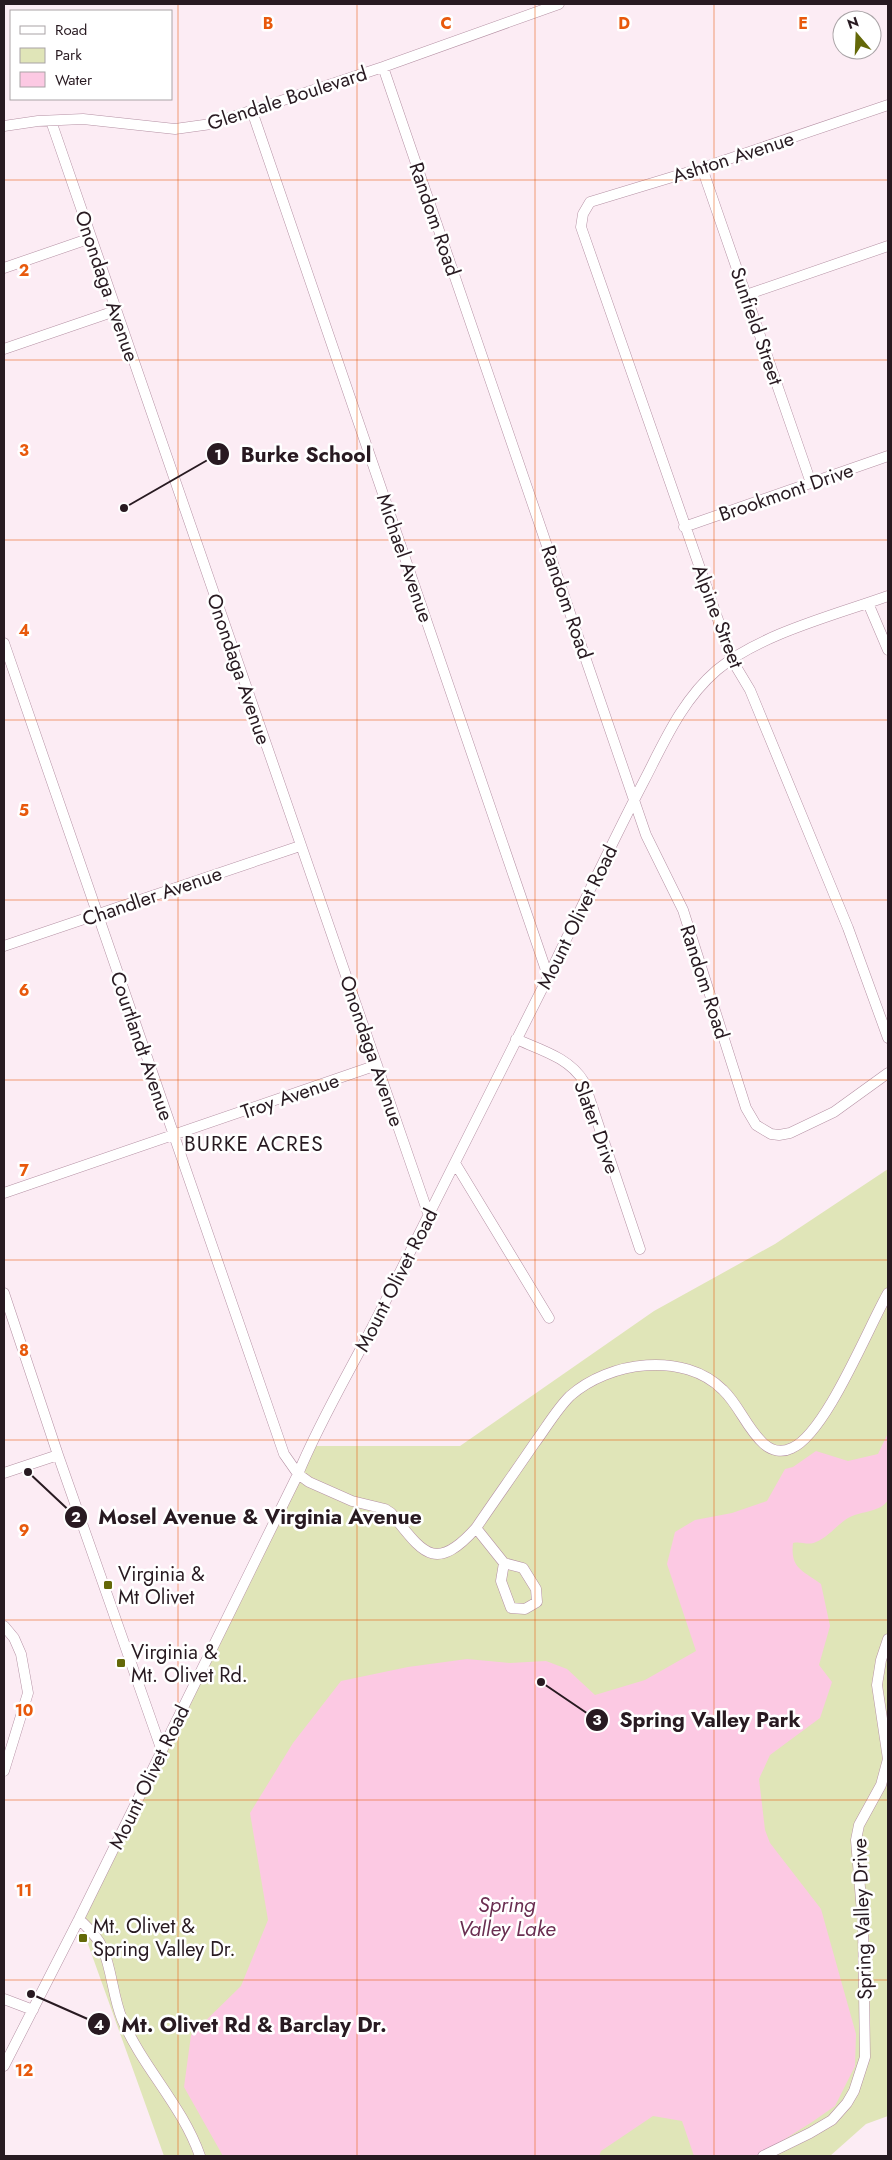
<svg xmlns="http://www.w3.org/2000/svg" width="892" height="2160" viewBox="0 0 892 2160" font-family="Jost,sans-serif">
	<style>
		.green { fill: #e0e5b8 }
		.water { fill: #fcc9e3 }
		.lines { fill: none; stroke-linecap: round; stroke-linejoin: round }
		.minor-casing { stroke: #b591a4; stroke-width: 11 }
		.minor { stroke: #fff; stroke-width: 10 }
		.grid { fill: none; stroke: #e8590c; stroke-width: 1; stroke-opacity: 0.55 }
		.poi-dot { fill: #646808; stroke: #fff; stroke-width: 2 }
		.labels { text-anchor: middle; stroke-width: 5; stroke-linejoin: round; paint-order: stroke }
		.street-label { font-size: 20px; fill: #281a21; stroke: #fff }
		.poi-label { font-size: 20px; fill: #281a21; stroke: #fff; text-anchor: start }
		.neighbourhood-label { font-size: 21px; letter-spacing: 1px; fill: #281a21; stroke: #fff }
		.water-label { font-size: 21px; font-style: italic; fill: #6a2e51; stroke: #fff }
		.grid-label { font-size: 16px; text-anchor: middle; font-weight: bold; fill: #e8590c; stroke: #fff; stroke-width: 5; stroke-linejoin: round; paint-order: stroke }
		.leader { fill: none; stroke: #281a21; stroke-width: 2 }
		.callout-dot { fill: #281a21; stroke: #fff; stroke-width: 2 }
		.mark-label { font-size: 15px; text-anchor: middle; font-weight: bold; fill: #fff }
		.callout-label { font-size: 21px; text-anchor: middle; font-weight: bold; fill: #281a21; stroke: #fff; stroke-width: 5; stroke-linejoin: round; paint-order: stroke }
	</style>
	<rect width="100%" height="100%" fill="#fcecf4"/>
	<!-- green -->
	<path class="green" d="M 888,1169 L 888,2116 L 866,2124 L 830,2156 L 164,2156 L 79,1919 L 310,1446 L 460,1446 L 654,1311 L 775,1244 Z"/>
	<!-- water -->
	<path class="water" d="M 888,1433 L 888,1500 C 881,1512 862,1511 850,1517 C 838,1523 829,1537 816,1542 C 808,1546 801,1541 793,1543 C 790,1569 803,1570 821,1584 L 830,1626 L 819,1665 L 832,1682 L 820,1718 L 770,1755 L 759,1779 L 765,1830 L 770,1843 L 821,1909 L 856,2034 L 855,2066 L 835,2106 L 812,2122 L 758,2156 L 694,2156 L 682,2121 L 653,2116 L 601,2151 L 599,2156 L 223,2156 L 184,2087 L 191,2035 L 241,1986 L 268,1920 L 250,1813 L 293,1743 L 341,1681 L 408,1667 L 467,1659 L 510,1663 L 546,1661 L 567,1669 L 595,1695 L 645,1680 L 696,1651 L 667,1564 L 675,1532 L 695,1520 L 732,1513 L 767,1501 L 785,1469 L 793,1467 L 816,1451 L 848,1461 L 878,1454 Z"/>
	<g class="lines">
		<!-- minor casing -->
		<g class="minor-casing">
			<path id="minor" d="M 383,67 L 646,835 L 683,910 L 746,1108 L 756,1125 L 771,1134 L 779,1135 L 790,1133 L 834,1112 L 888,1073
				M 888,105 L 702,168 L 590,202 L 583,214 L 581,227 L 732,660 L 750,690 L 848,928 L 888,1038
				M 252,111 L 548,976
				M 51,121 L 429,1216
				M 4,126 L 38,121 L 83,119 L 175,129 L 211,124 L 383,67 L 559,4
				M 702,168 L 811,483
				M 4,268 L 91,238
				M 746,295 L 888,246
				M 4,349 L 115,311
				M 684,527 L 888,456
				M 868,603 L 888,650
				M 4,643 L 284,1454 L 298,1474 L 309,1482 L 352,1501 L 385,1509 L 391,1513 C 422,1551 434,1575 476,1528 C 495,1500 515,1472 534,1444 C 546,1428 556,1410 570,1396 C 609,1361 684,1351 723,1390 C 739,1405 747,1429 764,1444 C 772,1451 782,1453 792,1448 C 826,1433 868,1328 888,1293
				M 4,946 L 300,846
				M 516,1039 C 541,1050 570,1058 584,1082 L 640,1249
				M 455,1163 L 549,1318
				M 4,1193 L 377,1065
				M 4,1293 L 58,1455 L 162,1751
				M 4,1473 L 58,1455
				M 476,1528 L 504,1563 L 523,1568 L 536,1589 L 537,1602 L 525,1609 L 511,1608 L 501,1581 L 504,1563
				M 4,1626 L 14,1638 L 21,1654 L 28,1693 L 4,1771
				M 79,1919 C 88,1928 98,1937 103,1949 C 112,1971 113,1997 122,2019 C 143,2068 182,2105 200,2156
				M 4,1999 L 33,2010
				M 4,2066 L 79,1919 L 298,1474 C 321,1418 353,1366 380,1312 C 436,1201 492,1089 548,977 C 580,911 611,844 645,779 C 665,740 683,699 717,670 C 760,634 835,615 888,596
				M 763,2156 L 810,2133 L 832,2120 L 847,2103 L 854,2091 L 865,2057 L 863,1924 L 856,1840 L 859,1825 L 881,1785 L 888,1759 L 877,1685 L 881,1660 L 888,1639"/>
		</g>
		<!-- minor -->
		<use href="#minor" class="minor"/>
	</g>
	<!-- grid -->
	<path class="grid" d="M 178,4 L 178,2156M 357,4 L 357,2156M 535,4 L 535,2156M 714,4 L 714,2156M 4,180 L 888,180M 4,360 L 888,360M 4,540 L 888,540M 4,720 L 888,720M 4,900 L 888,900M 4,1080 L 888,1080M 4,1260 L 888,1260M 4,1440 L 888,1440M 4,1620 L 888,1620M 4,1800 L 888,1800M 4,1980 L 888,1980"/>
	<!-- markers -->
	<g class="poi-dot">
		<rect x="103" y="1580" width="10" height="10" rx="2.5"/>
		<rect x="116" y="1658" width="10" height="10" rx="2.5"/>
		<rect x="78" y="1933" width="10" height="10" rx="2.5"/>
	</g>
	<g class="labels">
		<!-- street labels -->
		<g class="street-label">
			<text transform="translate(287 98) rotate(-18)" y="7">Glendale Boulevard</text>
			<text transform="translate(733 157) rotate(-18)" y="7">Ashton Avenue</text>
			<text transform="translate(435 219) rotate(71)" y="7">Random Road</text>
			<text transform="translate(107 286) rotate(71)" y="7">Onondaga Avenue</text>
			<text transform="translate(757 326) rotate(71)" y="7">Sunfield Street</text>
			<text transform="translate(786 492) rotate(-19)" y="7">Brookmont Drive</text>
			<text transform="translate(405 558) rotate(71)" y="7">Michael Avenue</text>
			<text transform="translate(567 602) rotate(71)" y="7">Random Road</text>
			<text transform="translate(718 616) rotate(69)" y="7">Alpine Street</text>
			<text transform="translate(239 669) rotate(71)" y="7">Onondaga Avenue</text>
			<text transform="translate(152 896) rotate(-19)" y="7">Chandler Avenue</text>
			<text transform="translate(577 917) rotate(-64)" y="7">Mount Olivet Road</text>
			<text transform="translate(705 982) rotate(72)" y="7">Random Road</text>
			<text transform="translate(142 1046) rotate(71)" y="7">Courtlandt Avenue</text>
			<text transform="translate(372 1051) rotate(71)" y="7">Onondaga Avenue</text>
			<text transform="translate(290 1096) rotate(-19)" y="7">Troy Avenue</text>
			<text transform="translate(597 1127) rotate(70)" y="7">Slater Drive</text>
			<text transform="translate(396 1280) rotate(-63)" y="7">Mount Olivet Road</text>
			<text transform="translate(149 1777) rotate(-64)" y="7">Mount Olivet Road</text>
			<text transform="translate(862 1919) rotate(-92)" y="7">Spring Valley Drive</text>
		</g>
		<!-- poi labels -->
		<g class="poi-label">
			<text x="118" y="1581">Virginia &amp;<tspan x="118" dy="23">Mt Olivet</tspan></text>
			<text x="131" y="1659">Virginia &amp;<tspan x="131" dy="23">Mt. Olivet Rd.</tspan></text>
			<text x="93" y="1933">Mt. Olivet &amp;<tspan x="93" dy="23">Spring Valley Dr.</tspan></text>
		</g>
		<!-- neighbourhood labels -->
		<g class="neighbourhood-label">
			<text x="254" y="1151">BURKE ACRES</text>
		</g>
		<!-- water labels -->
		<g class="water-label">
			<text x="507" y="1912">Spring<tspan x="507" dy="24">Valley Lake</tspan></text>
		</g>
	</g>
	<g class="grid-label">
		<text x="268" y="29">B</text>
		<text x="446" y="29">C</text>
		<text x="624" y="29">D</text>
		<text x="803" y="29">E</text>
		<text x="24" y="276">2</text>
		<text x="24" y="456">3</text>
		<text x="24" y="636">4</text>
		<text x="24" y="816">5</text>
		<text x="24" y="996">6</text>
		<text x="24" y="1176">7</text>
		<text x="24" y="1356">8</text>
		<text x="24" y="1536">9</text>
		<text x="24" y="1716">10</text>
		<text x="24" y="1896">11</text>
		<text x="24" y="2076">12</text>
	</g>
	<!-- callouts -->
	<path class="leader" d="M124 508L218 454M28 1472L76 1517M541 1682L597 1720M31 1994L99 2024"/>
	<g class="callout-dot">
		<circle cx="124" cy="508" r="5"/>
		<circle cx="28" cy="1472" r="5"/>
		<circle cx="541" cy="1682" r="5"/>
		<circle cx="31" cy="1994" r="5"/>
		<circle cx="218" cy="454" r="12"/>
		<circle cx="76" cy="1517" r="12"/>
		<circle cx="597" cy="1720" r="12"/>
		<circle cx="99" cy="2024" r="12"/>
	</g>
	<g class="mark-label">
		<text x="218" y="460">1</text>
		<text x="76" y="1522">2</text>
		<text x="597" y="1725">3</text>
		<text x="99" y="2030">4</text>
	</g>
	<g class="callout-label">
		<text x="306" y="462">Burke School</text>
		<text x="260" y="1524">Mosel Avenue &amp; Virginia Avenue</text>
		<text x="710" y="1727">Spring Valley Park</text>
		<text x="254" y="2032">Mt. Olivet Rd &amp; Barclay Dr.</text>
	</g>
	<!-- border -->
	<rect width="892" height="2160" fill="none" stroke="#281a21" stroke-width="10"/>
	<!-- legend -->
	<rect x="10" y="10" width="162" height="90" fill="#ffffff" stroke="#a9a3a6"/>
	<rect x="20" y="26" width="25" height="8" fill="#ffffff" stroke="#a9a3a6"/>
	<text x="55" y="35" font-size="15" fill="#281a21">Road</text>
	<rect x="20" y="48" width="25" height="15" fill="#e0e5b8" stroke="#a9a3a6"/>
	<text x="55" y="60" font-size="15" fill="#281a21">Park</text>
	<rect x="20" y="72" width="25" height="15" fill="#fcc9e3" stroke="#a9a3a6"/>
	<text x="55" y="85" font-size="15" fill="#281a21">Water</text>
	<!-- north arrow -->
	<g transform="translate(857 35) rotate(341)"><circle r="24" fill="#ffffff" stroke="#a9a3a6"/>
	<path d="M0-4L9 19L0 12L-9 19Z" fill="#646808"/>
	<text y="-8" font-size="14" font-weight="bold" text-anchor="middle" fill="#281a21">N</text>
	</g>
</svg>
